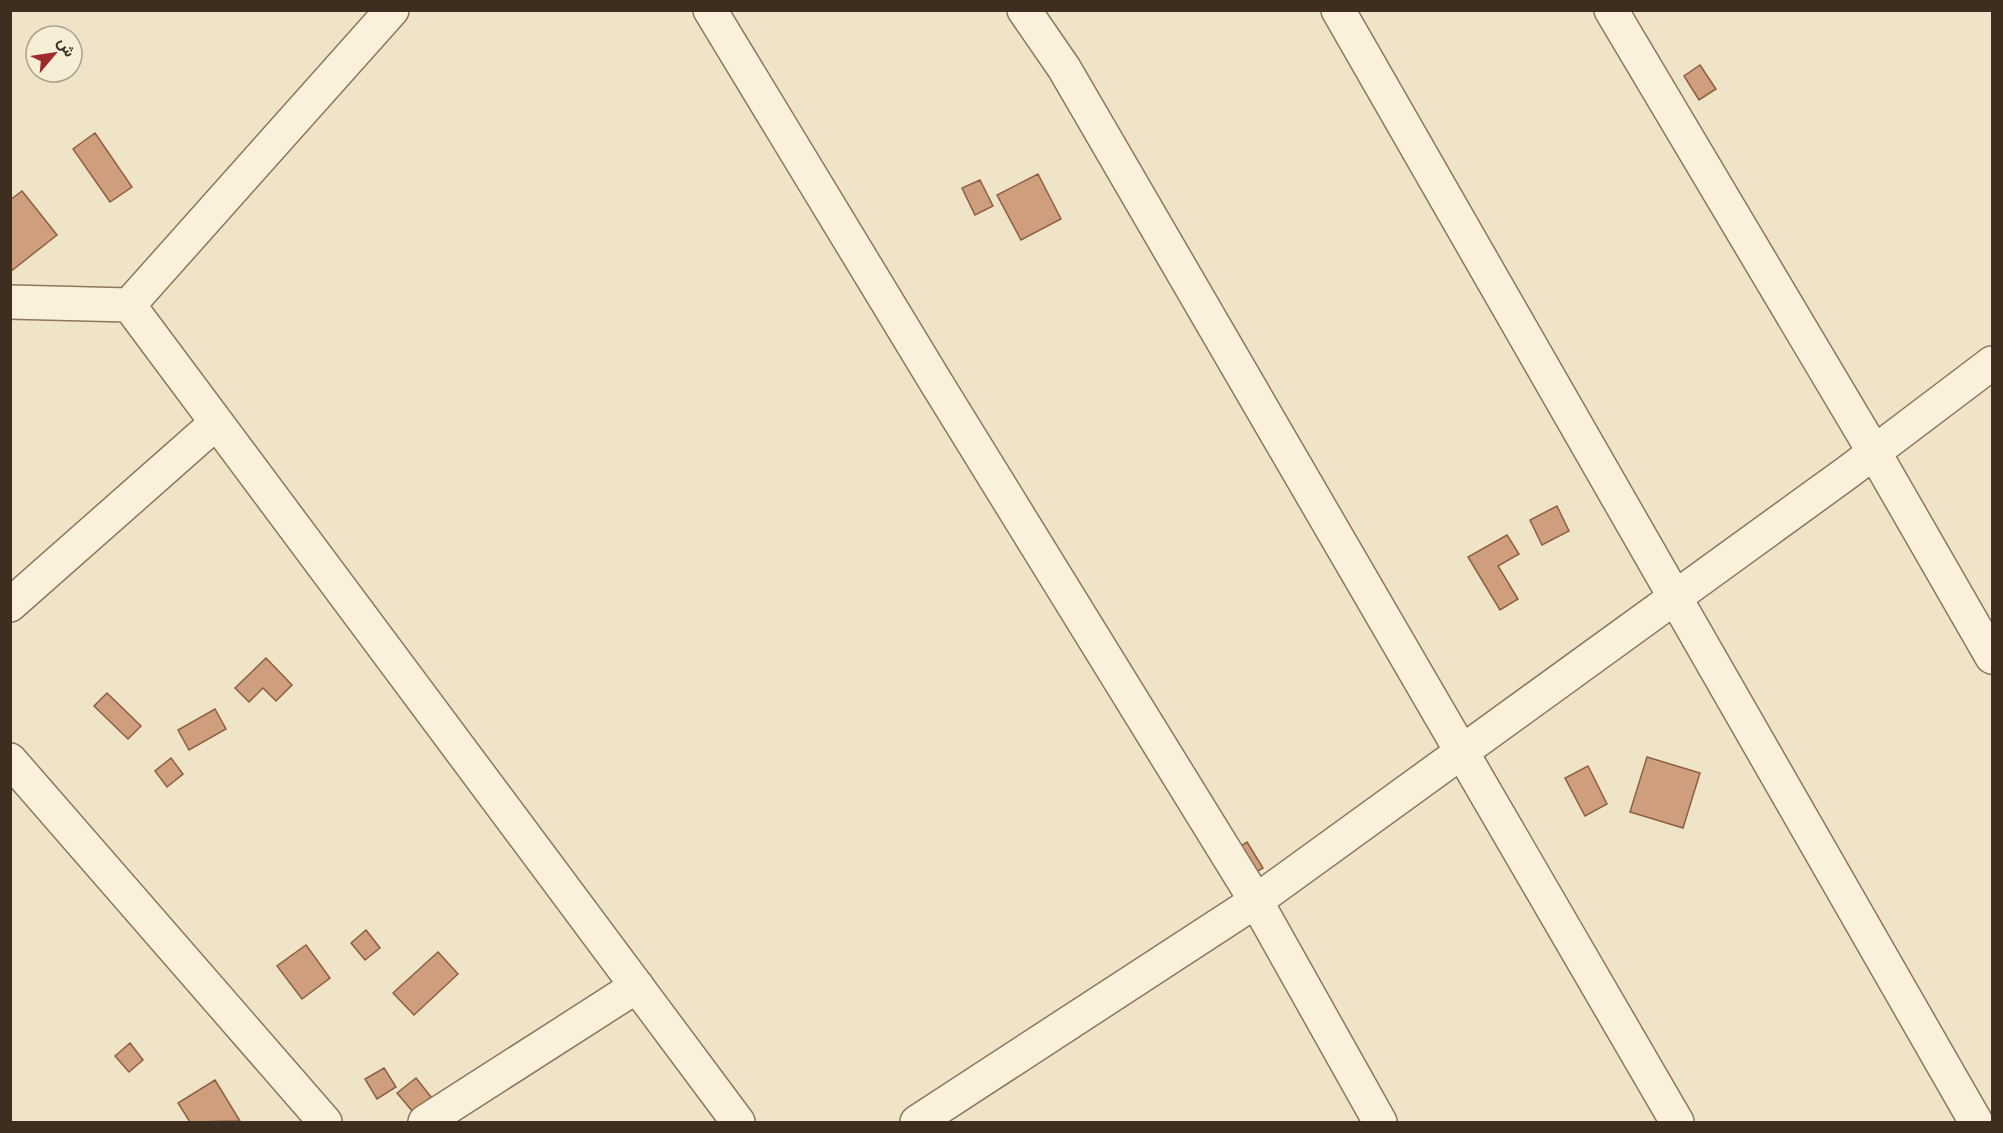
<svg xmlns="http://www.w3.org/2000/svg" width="2003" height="1133" viewBox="0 0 2003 1133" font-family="'Zilla Slab',Vazirmatn,serif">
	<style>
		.building { fill: #cf9f7d; stroke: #8d5f41; stroke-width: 1.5 }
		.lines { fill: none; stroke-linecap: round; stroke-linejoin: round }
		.minor-casing { stroke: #8d765c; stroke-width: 36 }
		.minor { stroke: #faf1dc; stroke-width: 33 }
	</style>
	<rect width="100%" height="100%" fill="#f0e4c8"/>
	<!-- building -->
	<path class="building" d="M 1700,65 L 1716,89 L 1699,100 L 1684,76 Z
		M 95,133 L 132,187 L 110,202 L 73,149 Z
		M 1038,174 L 1061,219 L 1021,240 L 997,195 Z
		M 980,180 L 993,206 L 975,215 L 962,188 Z
		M 22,191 L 57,235 L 10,272 L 10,200 Z
		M 1557,506 L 1569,531 L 1542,545 L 1530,520 Z
		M 1507,535 L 1519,554 L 1498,566 L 1518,599 L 1500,610 L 1468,557 Z
		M 266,658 L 292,685 L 276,701 L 263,688 L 249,702 L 235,688 Z
		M 107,693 L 141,726 L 128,739 L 94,706 Z
		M 215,709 L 226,729 L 189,750 L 178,730 Z
		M 1647,757 L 1700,773 L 1683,828 L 1630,812 Z
		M 171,758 L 183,774 L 167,787 L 155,771 Z
		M 1588,766 L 1607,804 L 1585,816 L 1565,778 Z
		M 1247,842 L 1263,868 L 1240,882 L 1225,856 Z
		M 366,930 L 380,948 L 365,960 L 351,943 Z
		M 306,945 L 330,978 L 302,999 L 277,966 Z
		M 438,952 L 458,974 L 414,1015 L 393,993 Z
		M 130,1043 L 143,1060 L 129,1072 L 115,1056 Z
		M 384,1068 L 396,1087 L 377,1099 L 365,1079 Z
		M 416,1078 L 431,1097 L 413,1112 L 397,1093 Z
		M 215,1080 L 240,1121 L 190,1122 L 178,1103 Z"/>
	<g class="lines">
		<!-- minor casing -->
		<g class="minor-casing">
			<path id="minor" d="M 710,10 L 937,384 L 1256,901 L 1380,1122
				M 1024,10 L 1064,68 L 1677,1122
				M 1338,10 L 1976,1122
				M 1611,10 L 1874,452 L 1992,657
				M 10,302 L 129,305 L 738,1122
				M 129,305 L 392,10
				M 10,605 L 216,423
				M 10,760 L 325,1122
				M 425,1122 L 637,986
				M 917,1122 L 1256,901 L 1848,472 L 1992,363"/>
		</g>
		<!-- minor -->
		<use href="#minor" class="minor"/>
	</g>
	<!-- border -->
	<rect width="2003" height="1133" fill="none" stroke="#3d2e20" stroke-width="24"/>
	<!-- north arrow -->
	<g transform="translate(54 54) rotate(61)"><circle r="28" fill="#f7eed8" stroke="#ada18e" stroke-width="1.5"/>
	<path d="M0-4.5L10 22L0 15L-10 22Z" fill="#9e2a2b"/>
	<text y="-9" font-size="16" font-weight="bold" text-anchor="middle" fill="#3d2e20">ش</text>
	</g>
</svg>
